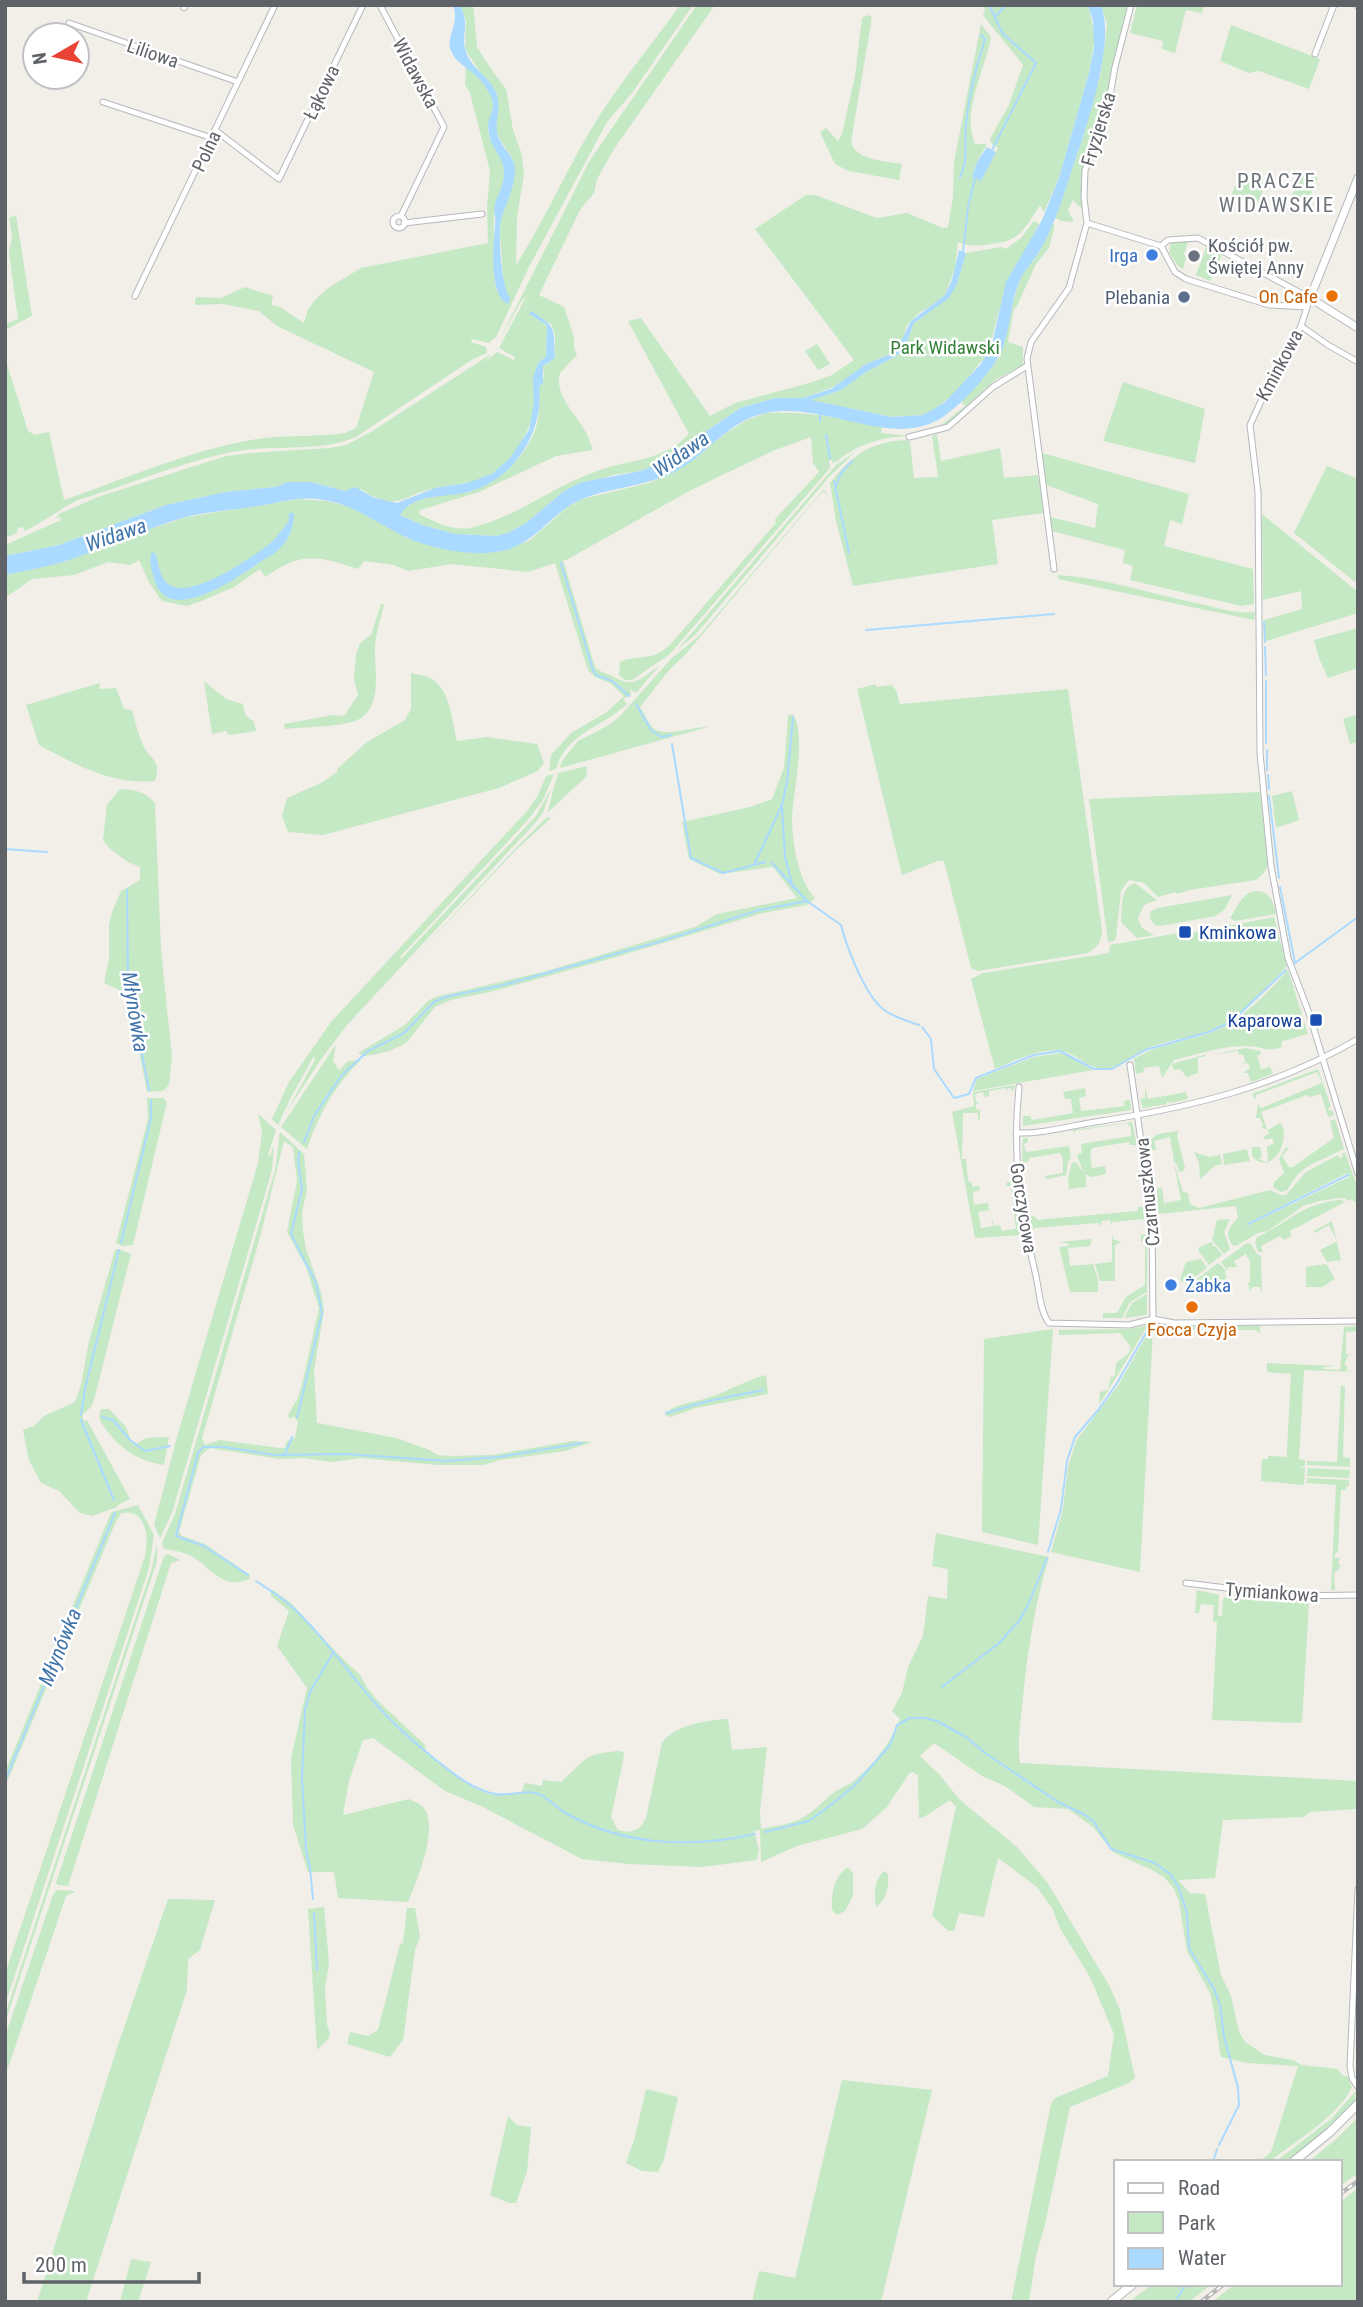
<svg xmlns="http://www.w3.org/2000/svg" width="1363" height="2307" viewBox="0 0 1363 2307" font-family="'Roboto Condensed',sans-serif">
	<style>
		.green { fill: #c5e8c5; fill-rule: evenodd }
		.water { fill: #aadaff }
		.lines { fill: none; stroke-linecap: round; stroke-linejoin: round }
		.stream { stroke: #aadaff; stroke-width: 2 }
		.minor-casing { stroke: #b5b8bc; stroke-width: 7 }
		.tertiary-casing { stroke: #b5b8bc; stroke-width: 9 }
		.secondary-casing { stroke: #b6babf; stroke-width: 10 }
		.minor { stroke: #fff; stroke-width: 5 }
		.tertiary { stroke: #fff; stroke-width: 7 }
		.secondary { stroke: #fff; stroke-width: 8 }
		.rail-casing { stroke: #b6b7b8; stroke-width: 4.5 }
		.rail { stroke: #fff; stroke-width: 2; stroke-dasharray: 5; stroke-linecap: butt }
		.shop-dot { fill: #3f7fe0; stroke: #fff; stroke-width: 2.5 }
		.worship-dot { fill: #6b7280; stroke: #fff; stroke-width: 2.5 }
		.food-dot { fill: #e8710a; stroke: #fff; stroke-width: 2.5 }
		.service-dot { fill: #5c6f8a; stroke: #fff; stroke-width: 2.5 }
		.transit-dot { fill: #1a4fb4; stroke: #fff; stroke-width: 2.5 }
		.labels { text-anchor: middle; stroke-width: 5; stroke-linejoin: round; paint-order: stroke }
		.street-label { font-size: 19px; fill: #5f6368; stroke: #fff }
		.worship-label { font-size: 19px; fill: #5b616d; stroke: #fff; text-anchor: start }
		.shop-label { font-size: 19px; fill: #366cbe; stroke: #fff; text-anchor: end }
		.food-label { font-size: 19px; fill: #c56008; stroke: #fff; text-anchor: end }
		.service-label { font-size: 19px; fill: #4e5e75; stroke: #fff; text-anchor: end }
		.park-label { font-size: 19px; fill: #348238; stroke: #fff }
		.transit-label { font-size: 19px; fill: #164399; stroke: #fff; text-anchor: start }
		.neighbourhood-label { font-size: 21px; letter-spacing: 2px; fill: #70757a; stroke: #fff }
		.water-label { font-size: 21px; font-style: italic; fill: #4174aa; stroke: #fff }
	</style>
	<rect width="100%" height="100%" fill="#f1efe8"/>
	<!-- green -->
	<path class="green" d="M 460,5 L 473,5 L 477,47 L 491,69 L 506,89 L 513,130 L 521,152 L 524,174 L 517,217 L 516,265 C 547,217 569,163 600,115 C 624,77 654,42 680,5 L 693,5 L 632,93 L 607,122 L 529,267 L 496,337 L 489,343 L 472,339 L 471,342 L 486,347 L 487,353 L 473,359 L 356,437 C 316,454 269,443 227,453 C 176,464 128,485 78,500 C 60,509 45,521 27,530 L 24,530 L 23,527 L 18,528 L 17,533 L 5,538 L 5,358 L 28,431 L 35,435 L 49,432 L 64,500 C 130,477 194,448 264,438 C 291,435 318,437 345,433 L 356,428 L 374,372 L 277,326 L 259,311 L 223,304 L 195,305 L 195,299 L 198,297 L 221,298 L 245,287 L 273,296 L 271,305 L 280,307 L 304,323 L 308,309 L 316,299 L 328,288 L 361,268 L 488,243 L 487,207 L 490,171 L 470,93 L 465,85 L 466,67 C 477,76 499,94 494,111 C 492,120 486,125 489,136 C 493,148 504,157 504,171 C 505,186 495,199 494,213 C 493,238 495,263 496,289 L 510,298 L 504,291 L 500,234 L 501,219 L 514,177 L 512,158 L 496,133 L 498,100 L 465,49 L 466,20 Z
		M 697,5 L 715,5 L 614,149 L 597,179 L 594,193 L 580,210 L 539,295 L 564,307 L 574,337 L 574,348 L 577,355 L 560,373 C 554,394 574,412 584,429 C 588,435 590,443 593,450 L 556,456 L 479,492 L 420,510 L 419,514 C 435,522 452,531 470,528 C 512,520 555,485 597,471 C 630,459 664,461 689,434 L 628,321 L 641,318 L 710,416 L 735,403 L 813,382 L 832,375 L 854,360 L 755,229 L 806,195 L 815,195 L 877,218 L 907,213 L 943,228 L 948,227 L 953,197 L 954,162 L 981,24 L 991,37 C 985,71 961,111 975,144 L 987,144 L 977,162 L 981,180 L 998,148 L 992,144 L 990,139 L 1009,105 L 1023,65 C 1010,47 996,33 983,15 L 985,10 L 982,5 L 1088,5 L 1095,36 L 1089,73 L 1059,178 L 1044,212 L 1040,205 C 1024,229 1021,241 991,244 C 976,246 973,247 958,242 L 955,268 L 945,295 L 938,302 L 920,312 L 907,325 L 901,345 L 896,352 L 866,364 L 839,385 L 803,398 L 775,398 L 740,408 L 660,463 L 641,471 L 612,475 L 564,491 L 526,523 L 510,532 L 497,536 L 456,534 L 422,525 L 399,514 C 413,497 439,495 459,493 C 492,491 529,456 537,424 C 540,412 537,399 539,386 C 540,383 543,380 544,377 C 544,373 543,370 543,366 L 555,358 L 555,334 L 551,324 L 530,315 L 547,325 L 546,357 C 531,369 535,383 535,401 C 534,427 510,471 483,479 C 468,483 452,485 436,488 C 400,495 399,514 361,489 L 345,491 L 311,482 L 288,482 L 275,487 L 225,492 L 166,505 L 59,545 L 5,556 L 5,545 L 61,520 L 60,517 L 56,518 L 59,514 L 98,497 L 226,456 L 250,453 L 330,448 L 346,445 L 371,432 L 491,354 L 484,363 L 497,352 L 514,360 L 515,357 L 499,348 L 527,295 L 520,303 L 499,341 L 590,160 Z
		M 1101,5 L 1127,5 L 1108,94 L 1088,151 L 1081,177 L 1082,209 L 1073,200 L 1068,210 L 1074,222 L 1061,221 L 1054,217 L 1076,158 L 1101,72 L 1107,24 Z
		M 1137,5 L 1204,5 L 1202,13 L 1186,10 L 1175,53 L 1162,49 L 1163,41 L 1130,33 Z
		M 867,15 L 872,17 L 851,142 C 856,161 886,161 902,164 L 899,180 L 849,171 L 835,164 L 820,132 L 826,128 L 838,141 L 842,134 L 855,76 L 862,18 Z
		M 1231,25 L 1320,59 L 1309,89 L 1259,71 L 1249,73 L 1220,61 Z
		M 1304,171 L 1318,178 L 1307,203 L 1291,197 Z
		M 1241,173 L 1266,184 L 1255,209 L 1230,198 Z
		M 16,215 L 32,316 L 5,330 L 5,324 L 18,319 L 9,253 L 12,236 L 9,218 Z
		M 1034,221 L 1039,224 L 1025,252 L 1014,268 L 998,314 L 988,353 L 956,392 L 935,410 L 923,415 L 892,417 L 810,400 L 841,390 L 866,372 L 896,356 L 904,348 L 914,323 L 939,305 L 957,284 L 966,253 L 1001,247 L 1006,249 L 1021,238 Z
		M 1051,224 L 1055,225 L 1049,248 L 1036,264 L 1016,308 L 1014,308 L 1008,342 L 1023,347 L 1023,365 C 1014,371 1000,376 993,382 C 971,400 962,420 932,430 L 944,423 L 965,406 L 961,401 L 963,398 L 982,380 L 1000,356 L 1017,288 L 1023,274 L 1040,251 Z
		M 1189,239 L 1184,254 L 1186,258 L 1183,269 L 1178,266 L 1169,252 L 1171,242 Z
		M 1207,245 L 1222,255 L 1210,281 L 1196,275 Z
		M 817,344 L 830,364 L 818,370 L 805,351 Z
		M 1123,382 L 1205,409 L 1195,463 L 1103,441 Z
		M 765,413 C 806,411 843,418 882,426 L 881,433 L 911,436 C 885,436 857,444 836,462 L 833,459 L 835,462 L 833,464 L 832,460 L 829,460 L 830,468 L 670,654 L 632,680 L 625,680 L 619,675 L 620,662 C 638,654 651,662 669,646 L 776,523 L 775,519 L 819,472 L 813,463 L 811,437 L 775,450 L 693,489 L 566,560 L 563,560 L 595,667 C 601,673 607,673 614,677 C 635,689 641,678 659,666 L 636,693 L 630,689 L 631,695 L 623,699 L 627,704 C 603,727 566,733 556,769 L 549,771 L 551,755 L 571,733 L 607,712 L 624,696 L 610,683 L 595,677 L 588,670 L 555,563 L 528,572 L 452,564 L 408,571 L 394,565 L 364,561 L 358,569 C 317,556 303,551 265,577 L 260,569 L 234,587 L 199,602 L 187,606 L 162,601 L 150,584 L 139,560 L 130,565 L 108,562 L 74,575 L 32,579 L 5,598 L 5,575 L 67,561 L 113,541 L 187,517 L 299,499 L 326,501 L 355,508 L 407,538 L 419,542 L 445,549 L 498,552 L 529,541 L 569,506 L 582,499 L 649,483 L 680,469 L 726,433 L 747,420 Z
		M 937,434 L 941,461 L 1000,448 L 1004,478 L 1038,475 L 1044,513 L 992,520 L 998,564 L 853,586 L 836,521 L 830,483 C 852,455 870,442 906,440 L 910,442 L 914,478 L 938,477 L 932,436 Z
		M 856,451 L 829,477 L 696,634 L 678,649 L 836,465 Z
		M 1042,453 L 1189,494 L 1182,524 L 1170,520 L 1164,546 L 1253,569 L 1254,604 L 1241,606 L 1130,580 L 1133,566 L 1123,563 L 1125,550 L 1052,531 L 1050,517 L 1095,528 L 1098,504 L 1046,485 Z
		M 1327,466 L 1358,479 L 1358,578 L 1355,582 L 1294,533 Z
		M 825,490 L 830,499 L 825,492 L 821,493 L 684,656 L 670,669 L 640,707 C 644,713 647,721 652,727 C 663,739 693,726 708,727 L 560,768 L 562,761 L 578,741 L 609,725 L 620,716 L 672,658 L 698,637 L 822,491 Z
		M 1262,514 L 1358,592 L 1358,613 L 1266,641 L 1264,620 L 1302,609 L 1301,591 L 1263,600 Z
		M 1058,575 C 1106,578 1155,595 1201,604 C 1219,608 1237,614 1255,612 L 1254,620 L 1058,579 Z
		M 381,604 L 384,605 C 380,620 376,633 375,648 C 374,671 384,710 355,721 C 339,727 303,727 285,729 L 284,724 L 333,715 L 344,716 L 358,695 L 354,679 L 356,654 L 360,643 L 371,635 Z
		M 1358,628 L 1358,668 L 1328,678 L 1319,658 L 1314,640 Z
		M 411,673 C 417,675 427,675 432,679 C 451,692 452,721 457,741 L 487,737 L 537,744 L 544,763 L 538,771 L 499,788 L 323,835 L 288,832 L 282,816 L 287,798 L 323,782 L 338,771 L 337,769 L 367,742 L 405,720 L 411,709 Z
		M 204,681 L 226,699 L 243,704 L 245,715 L 254,722 L 256,731 L 229,735 L 226,731 L 212,734 Z
		M 100,683 L 99,689 L 116,688 L 124,709 L 132,710 C 135,722 138,733 143,745 C 149,760 162,758 155,781 C 112,785 76,765 39,745 L 26,705 Z
		M 876,684 L 876,687 L 891,685 L 896,690 L 900,704 L 1068,689 L 1102,930 C 1101,942 1098,947 1088,953 L 978,971 L 971,968 L 944,861 L 938,861 L 902,875 L 857,689 Z
		M 792,714 C 808,730 792,798 792,821 C 793,845 798,880 815,898 L 807,905 L 763,913 L 606,960 L 490,992 L 451,1000 L 435,1007 L 406,1043 L 389,1051 L 377,1054 L 364,1056 L 358,1053 L 405,1025 L 428,1001 L 435,997 L 543,972 L 695,927 L 717,914 L 797,898 L 773,867 L 720,874 L 689,859 L 682,822 L 750,807 L 772,799 L 784,768 L 788,716 Z
		M 1358,714 L 1358,742 L 1350,744 L 1343,719 Z
		M 587,766 L 586,777 L 547,813 L 558,773 Z
		M 554,774 L 543,800 L 527,821 L 400,957 L 401,959 L 536,816 L 551,789 L 543,813 L 535,823 L 347,1025 L 319,1062 L 286,1113 L 315,1060 L 314,1056 L 291,1097 L 278,1125 L 272,1119 L 289,1082 L 331,1022 L 528,810 L 537,797 L 546,776 Z
		M 120,789 C 136,790 144,791 155,803 L 161,950 L 172,1057 L 169,1085 L 163,1091 L 147,1092 L 128,994 L 104,983 L 109,959 L 109,925 L 112,912 L 121,891 L 140,880 L 140,867 L 128,862 L 109,848 L 103,840 L 107,805 Z
		M 1292,791 L 1299,820 L 1276,828 L 1272,796 Z
		M 1260,792 L 1268,865 L 1263,874 L 1256,880 L 1189,890 L 1177,894 L 1176,892 L 1158,897 L 1144,883 L 1129,880 L 1121,891 L 1116,937 L 1114,941 L 1108,942 L 1089,799 Z
		M 547,817 L 551,818 L 516,850 L 410,962 L 514,850 Z
		M 1135,883 L 1157,900 L 1144,905 L 1138,918 L 1142,928 L 1154,935 L 1137,938 L 1121,922 C 1122,908 1120,887 1135,883 Z
		M 1257,891 C 1270,892 1274,902 1276,914 L 1235,921 L 1230,918 C 1239,905 1241,893 1257,891 Z
		M 1232,895 L 1225,909 L 1216,916 L 1160,926 L 1155,925 L 1150,919 L 1151,911 L 1158,908 Z
		M 1274,917 L 1287,966 C 1264,991 1242,1019 1210,1031 C 1189,1038 1168,1040 1148,1048 C 1134,1054 1120,1069 1105,1069 C 1091,1069 1083,1060 1071,1054 C 1048,1043 1016,1060 995,1069 L 971,979 L 983,973 L 1109,953 L 1110,945 L 1178,933 L 1179,935 Z
		M 1288,970 L 1308,1034 L 1283,1041 L 1281,1043 L 1282,1047 C 1265,1053 1263,1046 1246,1046 C 1223,1046 1197,1054 1174,1060 L 1162,1078 L 1159,1066 L 1143,1068 L 1144,1072 L 1136,1074 L 1134,1059 C 1158,1044 1186,1042 1212,1032 C 1243,1020 1266,994 1288,970 Z
		M 336,1044 L 333,1061 L 339,1070 L 348,1061 L 361,1060 C 335,1085 318,1115 307,1149 L 281,1127 Z
		M 1245,1048 L 1260,1051 L 1261,1054 L 1257,1056 L 1261,1068 L 1259,1070 L 1270,1067 L 1273,1074 L 1251,1082 L 1248,1073 L 1243,1073 L 1250,1068 L 1248,1063 L 1241,1064 L 1246,1062 L 1243,1054 L 1239,1055 L 1238,1051 L 1214,1055 Z
		M 1060,1053 L 1071,1057 L 1093,1070 L 973,1091 L 977,1079 L 1034,1057 Z
		M 1204,1055 L 1206,1056 L 1198,1058 L 1198,1073 L 1187,1077 L 1180,1069 L 1173,1070 L 1172,1064 Z
		M 1318,1069 L 1331,1107 L 1328,1108 L 1329,1111 L 1332,1110 L 1334,1115 L 1329,1117 L 1327,1114 L 1321,1094 L 1310,1097 L 1307,1095 L 1261,1112 L 1267,1129 L 1261,1128 L 1263,1126 L 1260,1118 L 1256,1118 L 1258,1104 L 1261,1108 L 1322,1083 L 1317,1072 L 1256,1095 L 1256,1100 L 1252,1094 Z
		M 1015,1085 L 1012,1093 L 1012,1089 L 1008,1088 L 1007,1092 L 1006,1088 L 989,1091 L 989,1096 L 984,1097 L 983,1092 L 975,1094 L 976,1102 L 980,1103 L 976,1104 L 976,1109 L 980,1110 L 980,1120 L 978,1120 L 978,1113 L 963,1113 L 962,1159 L 966,1159 L 968,1181 L 972,1183 L 972,1187 L 979,1186 L 980,1190 L 973,1192 L 974,1205 L 988,1203 L 989,1210 L 978,1212 L 981,1228 L 993,1226 L 991,1214 L 994,1226 L 1000,1225 L 1002,1231 L 1016,1229 L 1011,1186 L 1006,1186 L 1007,1182 L 1012,1182 L 1021,1235 L 975,1238 L 952,1112 L 974,1106 L 973,1092 Z
		M 1145,1086 L 1148,1099 L 1186,1092 L 1188,1099 L 1170,1103 L 1167,1101 L 1167,1104 L 1143,1108 L 1140,1099 L 1145,1098 Z
		M 1085,1088 L 1086,1096 L 1079,1098 L 1081,1111 L 1125,1106 L 1124,1101 L 1130,1100 L 1131,1110 L 1023,1126 L 1023,1116 L 1030,1116 L 1032,1120 L 1073,1113 L 1071,1099 L 1065,1099 L 1063,1092 Z
		M 147,1098 L 163,1098 L 167,1102 L 133,1245 L 122,1246 L 116,1243 L 148,1119 Z
		M 258,1114 L 276,1130 L 268,1155 L 270,1156 L 274,1145 L 272,1170 L 172,1513 L 160,1538 L 154,1525 L 178,1433 L 258,1163 L 262,1132 Z
		M 1335,1119 L 1344,1149 L 1308,1166 L 1297,1175 L 1287,1190 L 1281,1192 L 1273,1187 L 1274,1182 L 1284,1173 L 1279,1159 L 1286,1147 L 1289,1148 L 1282,1156 L 1289,1167 L 1293,1167 L 1334,1138 L 1330,1121 Z
		M 1132,1122 L 1137,1145 L 1130,1145 L 1129,1142 L 1092,1148 L 1090,1153 L 1092,1168 L 1105,1166 L 1106,1174 L 1092,1177 L 1084,1174 L 1077,1155 L 1082,1153 L 1081,1144 L 1131,1136 L 1131,1127 L 1127,1123 L 1075,1131 L 1074,1135 L 1073,1130 Z
		M 1280,1123 C 1293,1135 1272,1179 1252,1156 L 1252,1147 L 1260,1147 L 1262,1156 L 1259,1159 L 1268,1163 L 1267,1147 L 1274,1143 L 1272,1138 L 1266,1140 L 1263,1137 L 1269,1134 L 1268,1130 Z
		M 1179,1131 L 1177,1135 L 1185,1168 L 1183,1171 L 1179,1172 L 1177,1164 L 1174,1162 L 1170,1137 L 1154,1141 L 1156,1150 L 1150,1150 C 1147,1132 1165,1133 1179,1131 Z
		M 280,1132 L 304,1154 L 307,1189 L 302,1213 L 303,1231 L 306,1249 L 321,1292 L 324,1310 L 314,1371 L 317,1423 L 396,1438 L 427,1449 L 438,1455 L 450,1456 L 492,1455 L 573,1441 L 592,1442 L 565,1451 L 500,1460 L 484,1465 L 438,1465 L 361,1458 L 331,1462 L 304,1458 L 280,1459 L 210,1448 L 201,1455 L 179,1532 L 182,1536 L 205,1544 L 250,1575 L 249,1579 C 222,1591 212,1567 191,1556 C 183,1552 174,1550 164,1549 L 162,1543 L 175,1514 L 275,1170 ZM 284,1141 L 293,1147 L 297,1181 L 287,1232 L 306,1267 L 319,1308 L 303,1380 L 298,1398 L 288,1415 L 289,1418 L 294,1417 L 298,1421 L 295,1438 L 286,1442 L 285,1448 L 279,1448 L 220,1440 L 205,1445 L 202,1438 L 259,1241 Z
		M 1023,1138 L 1028,1138 L 1028,1142 L 1024,1144 L 1026,1152 L 1069,1146 L 1071,1158 L 1068,1162 L 1066,1175 L 1048,1179 L 1044,1176 L 1063,1173 L 1063,1160 L 1060,1153 L 1030,1158 L 1027,1162 L 1022,1163 Z
		M 1247,1149 L 1250,1161 L 1224,1165 L 1223,1154 Z
		M 1194,1152 L 1209,1157 L 1220,1155 L 1222,1164 L 1215,1166 L 1200,1179 L 1199,1163 Z
		M 1342,1153 L 1345,1153 L 1358,1188 L 1358,1201 L 1354,1202 L 1352,1199 L 1348,1201 L 1345,1198 L 1340,1198 L 1319,1201 L 1303,1206 L 1268,1231 L 1258,1233 L 1236,1246 L 1232,1245 C 1225,1232 1228,1228 1238,1218 L 1236,1206 L 1158,1214 L 1157,1188 L 1162,1188 L 1165,1210 L 1165,1203 L 1181,1200 L 1174,1163 L 1183,1192 L 1188,1193 L 1190,1204 L 1199,1208 L 1270,1190 L 1280,1195 L 1286,1195 L 1306,1172 L 1338,1155 L 1339,1158 L 1343,1157 ZM 1347,1173 L 1349,1177 L 1248,1225 L 1248,1223 Z
		M 1076,1162 L 1086,1177 L 1086,1187 L 1069,1189 L 1068,1178 L 1072,1163 Z
		M 1341,1200 L 1345,1202 L 1290,1231 L 1291,1236 L 1284,1240 L 1280,1236 L 1261,1246 L 1263,1252 L 1258,1252 L 1255,1243 L 1257,1237 C 1289,1223 1301,1203 1341,1200 Z
		M 1145,1206 L 1145,1223 L 1145,1219 L 1112,1222 L 1111,1225 L 1110,1220 L 1102,1221 L 1101,1227 L 1099,1223 L 1034,1228 L 1032,1233 L 1029,1216 L 1034,1216 L 1038,1220 L 1046,1219 L 1138,1211 L 1138,1207 Z
		M 1230,1219 L 1224,1232 L 1230,1249 L 1224,1254 L 1212,1240 L 1217,1220 Z
		M 1332,1221 L 1341,1260 L 1327,1262 L 1320,1250 L 1337,1241 L 1329,1225 L 1315,1233 L 1314,1231 Z
		M 1140,1231 L 1141,1235 L 1147,1234 L 1147,1292 L 1130,1302 L 1122,1318 L 1103,1318 L 1103,1313 L 1117,1313 L 1126,1297 L 1145,1285 L 1145,1242 L 1141,1241 Z
		M 1112,1233 L 1113,1239 L 1121,1242 L 1115,1245 L 1115,1279 L 1114,1281 L 1100,1281 L 1095,1264 L 1112,1262 Z
		M 1092,1239 L 1090,1246 L 1068,1248 L 1070,1266 L 1093,1264 L 1098,1280 L 1098,1292 L 1070,1292 L 1059,1247 L 1068,1246 L 1070,1244 L 1059,1242 Z
		M 1211,1242 L 1214,1245 L 1211,1245 L 1216,1247 L 1222,1255 L 1209,1265 L 1198,1250 L 1200,1247 Z
		M 1247,1243 L 1251,1244 L 1257,1254 L 1261,1256 L 1262,1293 L 1260,1287 L 1252,1287 L 1250,1292 L 1248,1283 L 1250,1282 L 1250,1261 L 1246,1254 L 1234,1261 L 1237,1267 L 1228,1267 L 1228,1271 L 1221,1262 Z
		M 118,1249 L 131,1254 L 94,1400 L 91,1407 L 82,1415 L 84,1421 L 87,1420 L 130,1499 L 118,1505 L 117,1507 L 92,1516 L 80,1513 L 59,1491 L 41,1483 L 29,1460 L 23,1430 L 34,1426 L 44,1416 L 75,1402 L 81,1385 L 89,1341 L 115,1250 Z
		M 1201,1259 L 1207,1268 L 1186,1284 L 1180,1280 L 1186,1262 Z
		M 1218,1263 L 1225,1269 L 1226,1279 L 1220,1281 L 1220,1293 L 1197,1294 L 1188,1286 Z
		M 1326,1264 L 1335,1279 L 1322,1287 L 1306,1287 L 1306,1267 Z
		M 1147,1294 L 1147,1315 L 1124,1318 L 1132,1303 Z
		M 1148,1325 L 1099,1405 L 1100,1392 L 1108,1390 L 1111,1377 L 1115,1376 L 1116,1363 L 1129,1353 L 1131,1347 L 1120,1333 L 1059,1335 L 1059,1330 L 1129,1329 Z
		M 1152,1326 L 1260,1326 L 1260,1334 L 1256,1330 L 1153,1330 L 1140,1572 L 1051,1552 L 1063,1509 L 1068,1467 L 1076,1441 L 1119,1384 Z
		M 1358,1326 L 1358,1331 L 1346,1332 L 1346,1354 L 1357,1355 L 1357,1361 L 1356,1355 L 1348,1355 L 1344,1365 L 1347,1366 L 1347,1371 L 1358,1372 L 1304,1370 L 1299,1459 L 1305,1460 L 1305,1466 L 1299,1467 L 1305,1468 L 1304,1485 L 1261,1481 L 1262,1459 L 1268,1459 L 1268,1456 L 1287,1457 L 1287,1450 L 1291,1374 L 1267,1372 L 1267,1363 L 1336,1366 L 1324,1367 L 1323,1369 L 1340,1370 L 1344,1327 Z
		M 1053,1329 L 1038,1545 L 982,1532 L 984,1339 Z
		M 766,1375 L 768,1394 L 696,1408 L 670,1417 L 665,1415 C 672,1404 691,1403 704,1399 C 726,1393 744,1381 766,1375 Z
		M 1341,1385 L 1345,1387 L 1343,1457 L 1350,1458 L 1350,1467 L 1307,1465 L 1307,1461 L 1337,1462 Z
		M 101,1409 L 109,1409 L 126,1427 L 131,1442 L 136,1444 L 146,1438 L 169,1437 L 164,1465 C 136,1461 116,1446 101,1422 L 99,1418 Z
		M 1308,1468 L 1350,1470 L 1349,1478 L 1307,1476 Z
		M 1307,1478 L 1349,1480 L 1349,1486 L 1346,1487 L 1346,1490 L 1341,1490 L 1338,1552 L 1335,1553 L 1335,1558 L 1340,1558 L 1338,1563 L 1341,1566 L 1334,1574 L 1335,1590 L 1331,1590 L 1336,1485 L 1307,1483 Z
		M 138,1505 L 154,1535 L 149,1568 L 5,2005 L 5,1974 L 145,1556 C 149,1538 147,1508 121,1513 L 114,1526 L 5,1787 L 5,1772 L 110,1515 L 112,1512 Z
		M 936,1533 L 1049,1557 C 1035,1603 1028,1649 1023,1697 C 1021,1718 1017,1742 1020,1763 L 1357,1781 L 1356,1809 L 1310,1812 L 1304,1817 L 1223,1820 L 1215,1878 L 1178,1880 L 1190,1893 L 1205,1894 L 1221,1975 L 1231,1996 L 1239,2032 L 1245,2042 L 1265,2055 L 1292,2060 L 1302,2065 L 1338,2069 L 1343,2076 L 1347,2076 L 1352,2087 C 1339,2116 1294,2142 1269,2162 L 1259,2162 L 1271,2152 L 1298,2066 L 1248,2063 L 1221,2057 L 1211,1995 L 1187,1951 L 1179,1902 L 1174,1889 L 1165,1878 L 1154,1871 L 1114,1853 L 1093,1827 L 1068,1809 L 1034,1807 L 1005,1786 L 982,1776 L 934,1743 L 920,1756 L 939,1774 L 959,1799 L 1017,1847 L 1047,1882 L 1110,1987 L 1120,2010 L 1135,2078 L 1129,2083 L 1070,2107 L 1045,2224 L 1036,2256 L 1029,2302 L 1011,2302 L 1051,2104 L 1055,2098 L 1108,2076 L 1114,2034 L 1090,1977 L 1060,1928 L 1052,1908 L 1037,1887 L 998,1858 L 984,1917 L 959,1913 L 954,1931 L 949,1931 L 932,1916 L 956,1807 L 950,1800 L 924,1817 L 919,1818 L 918,1775 L 912,1772 L 909,1774 L 886,1808 L 862,1829 L 797,1846 L 761,1862 L 760,1830 L 754,1831 L 759,1850 L 757,1860 L 702,1867 L 629,1864 L 582,1859 L 481,1806 L 445,1791 L 373,1738 L 363,1740 L 349,1781 L 343,1815 L 409,1799 C 413,1801 419,1803 423,1807 C 440,1826 417,1881 408,1902 L 338,1898 L 334,1872 L 308,1872 L 293,1825 L 291,1758 L 307,1688 L 277,1646 L 289,1611 L 270,1595 L 273,1590 L 292,1604 L 336,1652 L 360,1675 L 366,1686 L 377,1700 L 425,1745 L 426,1752 L 476,1789 L 493,1795 L 521,1793 L 525,1783 L 542,1786 L 543,1780 L 561,1782 C 587,1759 582,1754 619,1751 L 624,1752 L 623,1761 L 611,1817 L 618,1830 C 631,1834 640,1831 646,1818 L 662,1743 C 674,1725 707,1720 728,1719 L 732,1750 L 767,1747 L 760,1811 L 761,1829 C 773,1826 787,1825 798,1820 C 813,1813 821,1803 833,1793 C 838,1789 845,1787 851,1783 C 871,1768 892,1742 900,1719 L 892,1711 L 902,1693 L 908,1667 L 923,1636 L 928,1596 L 947,1599 L 948,1569 L 932,1566 Z
		M 157,1544 L 157,1561 L 5,2023 L 5,2015 L 151,1571 Z
		M 168,1554 L 180,1560 L 171,1563 L 68,1886 L 58,1885 L 56,1883 L 164,1556 Z
		M 1197,1590 L 1219,1595 L 1218,1616 L 1222,1616 L 1223,1599 L 1228,1595 L 1309,1602 L 1302,1723 L 1212,1720 L 1217,1622 L 1213,1622 L 1214,1605 L 1201,1604 L 1199,1613 L 1195,1613 Z
		M 848,1867 L 853,1873 L 853,1896 L 845,1911 L 837,1915 L 832,1910 C 831,1894 834,1876 848,1867 Z
		M 884,1871 L 888,1874 C 889,1887 887,1899 876,1907 C 874,1895 874,1880 884,1871 Z
		M 57,1890 L 76,1891 L 66,1896 L 5,2077 L 5,2037 L 53,1895 Z
		M 168,1899 L 215,1900 L 200,1950 L 188,1959 L 187,1990 L 86,2302 L 37,2302 L 116,2051 Z
		M 324,1907 L 329,1963 L 325,1989 L 327,2025 L 330,2033 L 329,2038 L 317,2050 L 308,1909 Z
		M 407,1908 L 415,1908 L 420,1937 L 415,1950 L 403,2040 L 390,2057 L 347,2044 L 350,2032 L 368,2036 L 378,2030 L 400,1944 L 403,1943 Z
		M 842,2080 L 932,2090 L 881,2302 L 752,2302 L 759,2271 L 795,2278 Z
		M 646,2089 L 678,2097 L 664,2159 L 658,2172 L 642,2171 L 626,2163 L 635,2137 Z
		M 1356,2091 L 1355,2103 L 1314,2140 L 1285,2162 L 1275,2162 L 1331,2119 Z
		M 508,2116 L 517,2125 L 531,2127 L 527,2172 L 516,2203 L 509,2203 L 490,2195 Z
		M 1358,2117 L 1358,2173 L 1340,2186 L 1340,2162 L 1308,2162 L 1335,2140 Z
		M 1358,2188 L 1358,2302 L 1212,2302 L 1235,2284 L 1340,2284 L 1340,2202 Z
		M 131,2259 L 151,2262 L 138,2302 L 120,2302 Z
		M 1153,2284 L 1212,2284 L 1189,2302 L 1129,2302 Z"/>
	<!-- water -->
	<path class="water" d="M 453,5 L 460,5 C 471,27 460,34 466,52 C 472,71 494,78 498,99 C 500,112 494,125 498,136 C 503,150 517,158 515,174 C 513,191 505,205 501,220 C 498,236 501,286 510,298 L 508,304 C 488,296 494,242 495,225 C 496,219 494,214 494,209 C 496,196 504,187 504,173 C 504,157 491,148 489,134 C 484,108 506,113 481,81 C 473,70 456,64 451,51 C 445,37 460,25 453,5 Z
		M 1088,5 L 1101,5 C 1117,46 1082,139 1068,182 C 1061,204 1052,230 1040,250 C 1034,261 1025,269 1020,280 C 1011,300 1011,323 1004,344 C 998,367 958,409 938,420 C 927,426 915,428 903,429 C 857,429 812,404 765,413 C 731,420 708,452 680,469 C 646,489 597,487 569,506 C 544,523 529,548 496,552 C 470,556 434,549 410,539 C 376,524 355,503 316,499 C 296,497 278,503 259,506 C 234,510 210,511 186,517 C 146,528 109,547 69,560 C 48,567 27,570 5,575 L 5,556 L 59,545 L 166,505 L 225,492 L 275,487 L 288,482 L 311,482 L 345,491 L 355,487 L 375,498 L 397,503 L 435,488 L 467,483 L 492,474 L 510,458 L 529,430 L 534,403 L 533,378 L 538,363 L 546,357 L 547,325 L 529,314 L 531,311 C 558,328 553,328 555,358 L 543,366 L 543,383 L 539,387 C 544,434 512,483 464,493 C 443,497 413,494 400,515 L 422,525 L 456,534 L 497,536 L 510,532 L 526,523 L 564,491 L 582,482 L 641,471 L 660,463 L 740,408 L 775,398 L 803,398 L 831,389 L 866,364 L 896,352 L 911,321 L 945,295 L 952,280 L 959,250 L 966,253 L 957,284 L 949,298 L 914,323 L 904,348 L 896,356 L 866,372 L 841,390 L 811,400 L 892,417 L 923,415 L 944,403 L 981,364 L 992,344 L 1006,282 L 1042,220 L 1059,178 L 1089,73 L 1094,47 L 1093,21 Z
		M 987,147 L 996,152 L 981,181 L 972,177 L 977,162 Z
		M 289,513 L 294,513 C 294,527 288,542 277,551 C 273,555 268,557 263,560 C 241,575 167,630 154,578 C 152,570 148,561 152,552 L 156,554 C 158,563 160,578 168,584 C 189,601 248,560 267,546 C 276,539 282,530 289,521 Z"/>
	<g class="lines">
		<!-- stream -->
		<path class="stream" d="M 989,5 L 1003,34 L 1036,63 L 992,150
			M 995,17 L 1006,5
			M 960,177 C 969,160 964,142 966,124 C 969,95 976,67 985,39 L 981,35
			M 963,252 L 968,207 L 975,178
			M 820,412 L 820,421
			M 826,435 L 830,458
			M 834,481 L 849,553
			M 835,488 L 841,473 L 852,461
			M 561,563 L 593,670 L 596,675 L 612,681 L 629,696
			M 1264,622 L 1265,642
			M 866,630 L 1054,614
			M 1265,647 L 1266,675
			M 1266,681 L 1266,743
			M 636,704 L 651,730 L 661,737 L 671,735
			M 672,744 L 691,858 L 723,873 L 765,862
			M 1267,750 L 1267,770
			M 1268,775 L 1269,789
			M 1269,796 L 1279,878
			M 782,807 L 785,857 L 793,888
			M 5,849 L 47,852
			M 755,863 L 782,805 L 787,782 L 793,717
			M 772,863 L 807,901 L 841,925 C 847,948 865,995 883,1009 C 893,1017 907,1021 919,1025
			M 1280,887 L 1295,963 L 1358,917
			M 127,890 L 128,983 L 149,1090
			M 922,1027 L 931,1039 L 934,1069 L 954,1098 L 969,1094 L 976,1078 L 1034,1055 L 1060,1051 L 1094,1069 L 1112,1069 L 1145,1050 L 1209,1032 L 1231,1022 L 1286,970
			M 304,1142 L 314,1116 L 341,1076 L 368,1051 L 404,1033 L 434,1002 L 445,997 L 503,985 L 662,941 L 759,910 L 807,901
			M 1248,1224 L 1348,1175
			M 121,1243 L 151,1118 L 151,1100
			M 666,1413 L 708,1401 L 763,1390
			M 81,1415 L 85,1389 L 119,1250
			M 102,1417 L 113,1420 L 130,1440 L 145,1451 L 170,1446
			M 297,1418 L 322,1313 L 316,1283 L 291,1234 L 302,1189 L 298,1161 L 299,1152
			M 81,1420 L 114,1500
			M 285,1454 L 292,1437
			M 1048,1552 L 1061,1509 L 1067,1461 L 1075,1437 L 1099,1409 L 1117,1383 L 1150,1326
			M 248,1575 L 204,1546 L 176,1536 L 198,1453 L 203,1447 L 224,1447 L 275,1455 L 345,1454 L 447,1461 L 499,1457 L 582,1443
			M 256,1581 C 268,1589 280,1596 291,1606 C 322,1634 346,1670 374,1702 C 393,1724 418,1746 441,1764 C 456,1776 476,1791 496,1794 C 512,1797 528,1787 543,1796 C 552,1802 559,1810 569,1815 C 626,1846 693,1848 755,1834
			M 942,1687 L 999,1643 L 1019,1621 L 1028,1605 L 1047,1558
			M 5,1781 L 115,1513
			M 765,1832 L 809,1821 L 832,1804 L 855,1785 L 890,1745 L 897,1725 L 910,1718 L 925,1718 L 937,1721 L 966,1737 L 985,1753 L 1058,1802 L 1085,1815 L 1094,1822 L 1111,1849 L 1155,1863 L 1171,1875 L 1179,1888 L 1187,1913 L 1189,1948 L 1214,1989 L 1220,2005 L 1224,2036 L 1238,2088 L 1239,2105 L 1219,2145
			M 313,1899 L 310,1868 L 306,1850 L 302,1778 L 305,1710 L 310,1692 L 333,1653
			M 314,1913 L 317,1970
			M 1213,2162 L 1217,2149
			M 1175,2302 L 1186,2284"/>
		<!-- minor casing -->
		<g class="minor-casing">
			<path id="minor" d="M 380,5 L 444,127 L 401,216
				M 1356,5 L 1358,6
				M 184,8 L 185,5
				M 69,23 L 238,82
				M 1315,54 L 1334,5
				M 103,102 L 212,138
				M 215,130 L 279,179 L 363,5
				M393 222a6 6 0 1 1 12 0a6 6 0 1 1-12 0Z
				M 404,223 L 482,214
				M 1087,223 L 1161,246 L 1175,272 L 1186,279 L 1269,305 L 1307,307
				M 1161,246 L 1168,240 L 1198,238 L 1310,298 L 1301,326 L 1268,386 L 1250,425 L 1258,492 L 1260,753 L 1271,866 L 1288,958 L 1309,1013 L 1358,1174
				M 135,296 L 275,5
				M 1301,326 L 1328,345 L 1358,362
				M 909,437 L 948,427 L 993,387 L 1027,366
				M 1054,569 L 1027,359 L 1031,342 L 1069,288 L 1087,223 L 1084,198 L 1085,170 L 1107,113 L 1115,67 L 1131,5
				M 1130,1065 L 1152,1217 L 1153,1319
				M 1019,1087 C 1012,1157 1020,1209 1036,1276 C 1039,1290 1040,1311 1049,1323 L 1129,1325 L 1153,1319 L 1174,1323 L 1358,1321
				M 1016,1133 C 1042,1134 1070,1126 1095,1122 C 1188,1108 1276,1087 1358,1039
				M 1186,1583 L 1292,1596 L 1358,1595
				M 1358,1889 L 1350,2066 L 1352,2078 L 1358,2087"/>
		</g>
		<!-- tertiary casing -->
		<g class="tertiary-casing">
			<path id="tertiary" d="M 1358,178 L 1310,298 L 1358,328"/>
		</g>
		<!-- secondary casing -->
		<g class="secondary-casing">
			<path id="secondary" d="M 1293,2162 L 1330,2132 L 1358,2104
				M 1111,2302 L 1133,2284"/>
		</g>
		<!-- minor -->
		<use href="#minor" class="minor"/>
		<!-- tertiary -->
		<use href="#tertiary" class="tertiary"/>
		<!-- secondary -->
		<use href="#secondary" class="secondary"/>
		<!-- rail casing -->
		<g class="rail-casing">
			<path id="rail" d="M 1340,2194 L 1358,2181
				M 1201,2302 L 1224,2284"/>
		</g>
		<!-- rail -->
		<use href="#rail" class="rail"/>
	</g>
	<!-- markers -->
	<g class="shop-dot">
		<circle cx="1152" cy="255" r="7"/>
		<circle cx="1171" cy="1285" r="7"/>
	</g>
	<circle class="worship-dot" cx="1194" cy="256" r="7"/>
	<g class="food-dot">
		<circle cx="1332" cy="296" r="7"/>
		<circle cx="1192" cy="1307" r="7"/>
	</g>
	<circle class="service-dot" cx="1184" cy="297" r="7"/>
	<g class="transit-dot">
		<rect x="1178" y="925" width="14" height="14" rx="3.5"/>
		<rect x="1309" y="1013" width="14" height="14" rx="3.5"/>
	</g>
	<g class="labels">
		<!-- street labels -->
		<g class="street-label">
			<text transform="translate(153 53) rotate(19)" y="7">Liliowa</text>
			<text transform="translate(416 73) rotate(62)" y="7">Widawska</text>
			<text transform="translate(321 92) rotate(-64)" y="7">Łąkowa</text>
			<text transform="translate(1098 129) rotate(-73)" y="7">Fryzjerska</text>
			<text transform="translate(206 151) rotate(-65)" y="7">Polna</text>
			<text transform="translate(1279 365) rotate(-62)" y="7">Kminkowa</text>
			<text transform="translate(1147 1192) rotate(-96)" y="7">Czarnuszkowa</text>
			<text transform="translate(1024 1208) rotate(81)" y="7">Gorczycowa</text>
			<text transform="translate(1272 1592) rotate(4)" y="7">Tymiankowa</text>
		</g>
		<!-- worship labels -->
		<g class="worship-label">
			<text x="1208" y="252">Kościół pw.<tspan x="1208" dy="22">Świętej Anny</tspan></text>
		</g>
		<!-- shop labels -->
		<g class="shop-label">
			<text x="1138" y="262">Irga</text>
			<text x="1185" y="1292" text-anchor="start">Żabka</text>
		</g>
		<!-- food labels -->
		<g class="food-label">
			<text x="1318" y="303">On Cafe</text>
			<text x="1192" y="1336" text-anchor="middle">Focca Czyja</text>
		</g>
		<!-- service labels -->
		<g class="service-label">
			<text x="1170" y="304">Plebania</text>
		</g>
		<!-- park labels -->
		<g class="park-label">
			<text x="945" y="354">Park Widawski</text>
		</g>
		<!-- transit labels -->
		<g class="transit-label">
			<text x="1199" y="939">Kminkowa</text>
			<text x="1302" y="1027" text-anchor="end">Kaparowa</text>
		</g>
		<!-- neighbourhood labels -->
		<g class="neighbourhood-label">
			<text x="1277" y="188">PRACZE<tspan x="1277" dy="24">WIDAWSKIE</tspan></text>
		</g>
		<!-- water labels -->
		<g class="water-label">
			<text transform="translate(681 454) rotate(-35)" y="7">Widawa</text>
			<text transform="translate(116 535) rotate(-19)" y="7">Widawa</text>
			<text transform="translate(135 1012) rotate(81)" y="7">Młynówka</text>
			<text transform="translate(60 1647) rotate(-68)" y="7">Młynówka</text>
		</g>
	</g>
	<!-- border -->
	<rect width="1363" height="2307" fill="none" stroke="#5f6368" stroke-width="14"/>
	<!-- legend -->
	<rect x="1114" y="2160" width="228" height="126" fill="#ffffff" stroke="#bfc1c3" stroke-width="2"/>
	<rect x="1128" y="2183" width="35" height="10" fill="#ffffff" stroke="#bfc1c3" stroke-width="2"/>
	<text x="1178" y="2195" font-size="21" fill="#5f6368">Road</text>
	<rect x="1128" y="2212" width="35" height="21" fill="#c5e8c5" stroke="#bfc1c3" stroke-width="2"/>
	<text x="1178" y="2230" font-size="21" fill="#5f6368">Park</text>
	<rect x="1128" y="2248" width="35" height="21" fill="#aadaff" stroke="#bfc1c3" stroke-width="2"/>
	<text x="1178" y="2265" font-size="21" fill="#5f6368">Water</text>
	<!-- north arrow -->
	<g transform="translate(56 56) rotate(261)"><circle r="33" fill="#ffffff" stroke="#bfc1c3" stroke-width="2"/>
	<path d="M0-5L12 26L0 18L-12 26Z" fill="#ea4335"/>
	<text y="-10" font-size="19" font-weight="bold" text-anchor="middle" fill="#5f6368">N</text>
	</g>
	<!-- scale -->
	<path d="M24 2272v10h175v-10" fill="none" stroke="#5f6368" stroke-width="3.5"/>
	<text x="35" y="2272" font-size="21" fill="#5f6368" stroke="#ffffff" stroke-width="5" paint-order="stroke">200 m</text>
</svg>
